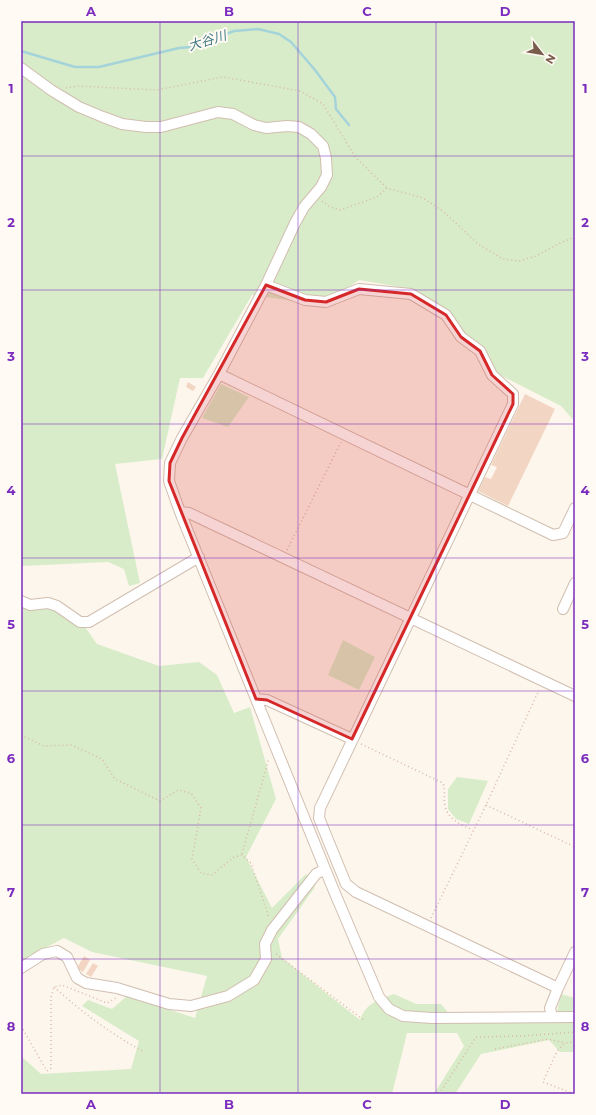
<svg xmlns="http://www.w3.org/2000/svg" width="596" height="1115" viewBox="0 0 596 1115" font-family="Montserrat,'Noto Sans JP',sans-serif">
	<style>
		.green { fill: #d8ecc9 }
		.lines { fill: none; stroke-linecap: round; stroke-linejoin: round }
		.stream { stroke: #a5d3da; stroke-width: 2.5 }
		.building { fill: #f3d5c3 }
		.minor-casing { stroke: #d1beb0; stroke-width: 12 }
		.path { stroke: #d9b8a5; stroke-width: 1.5; stroke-dasharray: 1 3; stroke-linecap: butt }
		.minor { stroke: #fff; stroke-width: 10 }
		.marked { fill: #d62828; fill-opacity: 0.2; stroke: #d62828; stroke-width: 3; stroke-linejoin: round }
		.grid { fill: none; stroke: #7b2cbf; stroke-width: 1; stroke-opacity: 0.55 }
		.labels { text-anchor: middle; stroke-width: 4; stroke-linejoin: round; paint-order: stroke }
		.water-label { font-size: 13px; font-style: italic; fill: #437c86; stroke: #fffaf3 }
		.neatline { fill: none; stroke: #7b2cbf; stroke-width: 1.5 }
		.grid-label { font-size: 13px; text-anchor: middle; font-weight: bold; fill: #7b2cbf }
	</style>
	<rect width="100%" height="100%" fill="#fdf6ec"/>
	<!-- green -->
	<path class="green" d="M 21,21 L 575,21 L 575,422 L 561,406 L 496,373 L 483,346 L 460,330 L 449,311 L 412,289 L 359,280 L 322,305 L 252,295 L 203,378 L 180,378 L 162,459 L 115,464 L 140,583 L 129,586 L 124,569 L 108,562 L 21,566 Z
		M 221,384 L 249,397 L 228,427 L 202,418 Z
		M 21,598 L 24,601 L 47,598 L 78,617 L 97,644 L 159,666 L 199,662 L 217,675 L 234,713 L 250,707 L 276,799 L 246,857 L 272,908 L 306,874 L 315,887 L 278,939 L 282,958 L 360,1020 C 366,1003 378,1000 394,994 L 416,1004 L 441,1004 L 455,1021 L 555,1021 L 561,994 L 575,998 L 575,1052 L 560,1052 L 549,1040 L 481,1054 L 455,1094 L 434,1094 L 464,1046 L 457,1033 L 407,1033 L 392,1094 L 21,1094 L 21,1056 L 41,1074 L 131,1069 L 139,1041 L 82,1006 L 88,1000 L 112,1009 L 127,996 L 195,1018 L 207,976 L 92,952 L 64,938 L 21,961 Z
		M 343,640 L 375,657 L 359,690 L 328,675 Z
		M 457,777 L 488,781 L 469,824 L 456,819 L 448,809 L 448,789 Z"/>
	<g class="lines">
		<!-- stream -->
		<path class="stream" d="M 21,51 L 75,67 L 99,67 L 179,48 L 192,47 L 234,31 L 258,29 L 279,34 L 291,42 L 315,70 L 335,97 L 336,109 L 349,125"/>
	</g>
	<!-- building -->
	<path class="building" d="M 188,382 L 196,387 L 193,391 L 186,387 Z
		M 525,394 L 555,409 L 508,506 L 478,491 L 485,477 L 491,479 L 497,467 L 491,465 Z
		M 84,956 L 90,960 L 83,972 L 77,968 Z
		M 93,963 L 98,966 L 91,977 L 86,974 Z"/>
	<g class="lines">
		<!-- minor casing -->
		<g class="minor-casing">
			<path id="minor" d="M 21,68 L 51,90 L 79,107 L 103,117 L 122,124 L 146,127 L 161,127 L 218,112 L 233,114 L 254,125 L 266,128 L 287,126 L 299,127 L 311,134 L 323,146 L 326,158 L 327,175 L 321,187 L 304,207 L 295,223 L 266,285 L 219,374 L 182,438 L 170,463 L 169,481 L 180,512 L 334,891 L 379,997 L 389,1009 L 403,1016 L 432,1018 L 575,1017
				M 266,285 L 305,300 L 326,302 L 359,289 L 411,294 L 446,315 L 461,337 L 480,351 L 492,375 L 513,394 L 513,404 L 320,808 L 319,818 L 346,884 L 356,892 L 558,988
				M 219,374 L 553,535 L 563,533 L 575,508
				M 180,512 L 189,513 L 575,696
				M 21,601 L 30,605 L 48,603 L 57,606 L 80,622 L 89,622 L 199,557
				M 563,609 L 575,583
				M 256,699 L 267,700 L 352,739
				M 21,968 L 43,954 L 57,951 L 67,957 L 77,978 L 86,983 L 117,988 L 169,1004 L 191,1006 L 228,996 L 254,980 L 266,959 L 265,944 L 272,930 L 316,874 L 325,869
				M 552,1017 L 550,1008 L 558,988 L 575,952"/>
		</g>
		<!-- path -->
		<path class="path" d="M 66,88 L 78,86 L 156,90 L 223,77 L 300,91 L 323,104 L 356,158 L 387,188
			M 322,201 L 330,207 L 340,210 L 377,197 L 387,188 L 423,198 L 443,211 L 478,244 L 503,259 L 519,261 L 536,256 L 562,242 L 575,237
			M 287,550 L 341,442
			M 21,735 L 44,746 L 71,745 L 102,759 L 115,779 L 160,801 L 178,790 L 191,793 L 201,808 L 192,859 L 201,873 L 212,875 L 234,857 L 242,855 L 251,863 L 269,918
			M 361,744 L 443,783 C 446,793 443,798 445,806 C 448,820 462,825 473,830
			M 486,805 L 575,847
			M 242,854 L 269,758
			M 431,918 L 486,805 L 539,690
			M 276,954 L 365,1021
			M 54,987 C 82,1012 110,1034 143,1051
			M 21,1026 L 47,1071 L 51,1068 L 51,997 L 54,987 L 62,985 L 107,1003 L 116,998
			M 495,1049 L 548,1039 L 565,1043
			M 439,1094 L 476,1037 L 522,1036 L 575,1032
			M 574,1094 L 543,1082 L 557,1051 L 565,1043 L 575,1042"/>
		<!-- minor -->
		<use href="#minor" class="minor"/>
	</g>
	<!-- marked area -->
	<path class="marked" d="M 266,285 L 305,300 L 326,302 L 359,289 L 411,294 L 446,315 L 461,337 L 480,351 L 492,375 L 513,394 L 513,404 L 352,739 L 267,700 L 256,699 L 169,481 L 170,463 L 182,438 Z"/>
	<!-- grid -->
	<path class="grid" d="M 160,21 L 160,1094M 298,21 L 298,1094M 436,21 L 436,1094M 21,156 L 575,156M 21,290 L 575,290M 21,424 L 575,424M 21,558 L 575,558M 21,691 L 575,691M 21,825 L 575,825M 21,959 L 575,959"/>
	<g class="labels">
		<!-- water labels -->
		<g class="water-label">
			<text transform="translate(207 40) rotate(-17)" y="5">大谷川</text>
		</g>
	</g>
	<!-- border -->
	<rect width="596" height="1115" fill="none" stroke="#fffaf3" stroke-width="44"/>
	<!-- north arrow -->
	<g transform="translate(542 54) rotate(121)" stroke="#fffaf3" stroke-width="3" paint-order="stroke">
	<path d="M0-3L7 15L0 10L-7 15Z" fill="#7a5c4d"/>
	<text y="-6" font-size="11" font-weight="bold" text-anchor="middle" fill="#7a5c4d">N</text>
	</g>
	<rect x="22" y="22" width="552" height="1071" class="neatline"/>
	<g class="grid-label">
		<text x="91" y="16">A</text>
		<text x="229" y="16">B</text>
		<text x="367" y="16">C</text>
		<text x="505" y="16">D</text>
		<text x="11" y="93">1</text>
		<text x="585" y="93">1</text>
		<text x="11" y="227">2</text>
		<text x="585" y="227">2</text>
		<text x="11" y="361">3</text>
		<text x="585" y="361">3</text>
		<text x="11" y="495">4</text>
		<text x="585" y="495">4</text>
		<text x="11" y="629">5</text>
		<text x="585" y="629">5</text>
		<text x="11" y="763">6</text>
		<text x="585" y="763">6</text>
		<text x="11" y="897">7</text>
		<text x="585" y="897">7</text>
		<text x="11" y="1031">8</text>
		<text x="585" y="1031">8</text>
		<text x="91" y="1109">A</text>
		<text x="229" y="1109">B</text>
		<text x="367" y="1109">C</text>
		<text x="505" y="1109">D</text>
	</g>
</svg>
